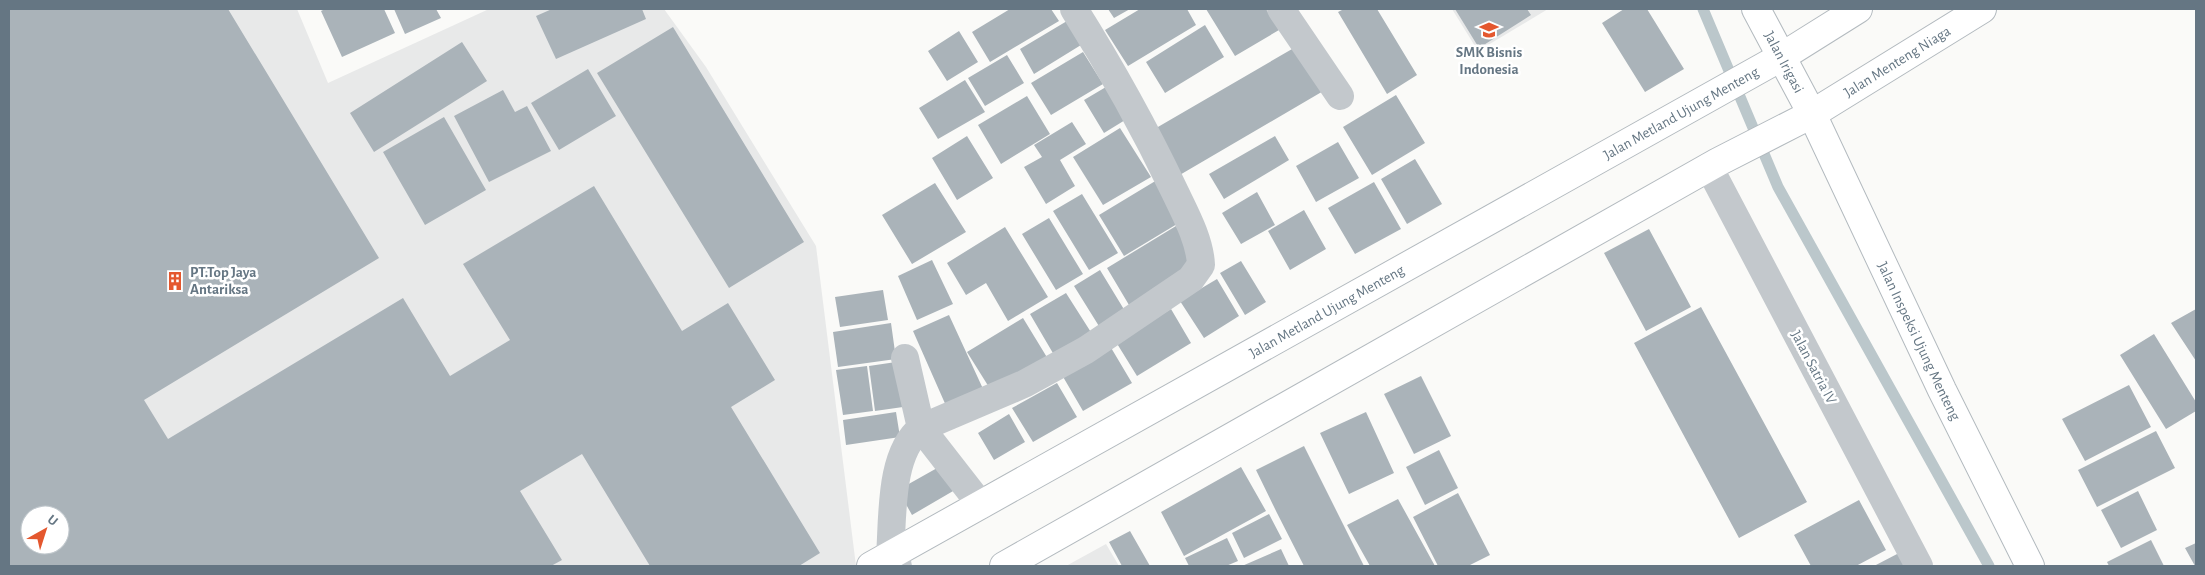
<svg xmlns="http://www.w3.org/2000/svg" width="2205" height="575" viewBox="0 0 2205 575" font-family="'Alegreya Sans',sans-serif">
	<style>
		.built { fill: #e8e9e9; fill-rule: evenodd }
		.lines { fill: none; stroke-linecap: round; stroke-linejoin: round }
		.stream { stroke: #bbc7cb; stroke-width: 11 }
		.building { fill: #aab3b9; fill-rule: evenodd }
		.secondary-casing { stroke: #b3babf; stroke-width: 30 }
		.street { stroke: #c3c8cc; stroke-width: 28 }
		.secondary { stroke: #fff; stroke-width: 28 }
		.labels { text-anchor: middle; stroke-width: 5; stroke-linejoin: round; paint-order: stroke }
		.poi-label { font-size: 15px; font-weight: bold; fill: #657683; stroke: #fff }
		.street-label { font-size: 15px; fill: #657683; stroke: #fff }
	</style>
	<rect width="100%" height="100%" fill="#fafaf8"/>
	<!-- built -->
	<path class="built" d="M 9,9 L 297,9 L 328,83 L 489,9 L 664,9 L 706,67 L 816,246 L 856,566 L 9,566 ZM 30,515 L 60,515 L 60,545 L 30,545 Z
		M 1452,9 L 1548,9 L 1478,51 Z
		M 1106,544 L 1119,566 L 1066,566 Z"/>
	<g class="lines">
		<!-- stream -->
		<path class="stream" d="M 1703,9 L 1778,187 L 1989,566"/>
	</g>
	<!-- building -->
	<path class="building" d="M 9,9 L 228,9 L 379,258 L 144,400 L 168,439 L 403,298 L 450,376 L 510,340 L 463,264 L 594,186 L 682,331 L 728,303 L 775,380 L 731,407 L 820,553 L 799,566 L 650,566 L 582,454 L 520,491 L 562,560 L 551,566 L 9,566 ZM 30,515 L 60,515 L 60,545 L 30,545 Z
		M 325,9 L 384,9 L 395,33 L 342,57 L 321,11 Z
		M 394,9 L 436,9 L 441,18 L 405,34 Z
		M 552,9 L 642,9 L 646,19 L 556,59 L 536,16 Z
		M 1010,9 L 1051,9 L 1059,21 L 990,62 L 972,32 Z
		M 1108,9 L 1130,9 L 1114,18 Z
		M 1140,9 L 1187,9 L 1196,25 L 1128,66 L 1105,30 Z
		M 1206,9 L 1266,9 L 1279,30 L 1235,56 Z
		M 1344,9 L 1377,9 L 1417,75 L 1387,94 L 1338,12 Z
		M 1455,9 L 1527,9 L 1531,15 L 1479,48 Z
		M 1624,9 L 1647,9 L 1684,69 L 1645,92 L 1602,23 Z
		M 1067,21 L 1081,45 L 1034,74 L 1020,49 Z
		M 1205,25 L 1224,57 L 1165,93 L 1146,62 Z
		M 673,27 L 804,242 L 729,288 L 597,73 Z
		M 959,31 L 978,62 L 947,81 L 928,51 Z
		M 462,42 L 487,81 L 374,152 L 350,113 Z
		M 1299,45 L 1325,90 L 1178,176 L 1151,131 Z
		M 1083,52 L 1103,84 L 1051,115 L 1031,83 Z
		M 1007,55 L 1024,83 L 985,106 L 968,78 Z
		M 588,69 L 616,116 L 559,150 L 531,103 Z
		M 965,80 L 985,112 L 938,139 L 919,108 Z
		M 1111,84 L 1130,117 L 1104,133 L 1084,100 Z
		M 503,90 L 515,112 L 527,106 L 551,151 L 489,182 L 454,116 Z
		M 1396,95 L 1425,143 L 1372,175 L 1343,127 Z
		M 1027,96 L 1050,134 L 1001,164 L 978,125 Z
		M 444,117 L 486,190 L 425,225 L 383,152 Z
		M 1072,122 L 1086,144 L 1060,160 L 1075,186 L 1046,204 L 1024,167 L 1042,157 L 1034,145 Z
		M 1120,128 L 1151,177 L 1103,205 L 1073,157 Z
		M 967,136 L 993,178 L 957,200 L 932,158 Z
		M 1275,136 L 1289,160 L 1224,199 L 1209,174 Z
		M 1338,142 L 1359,178 L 1316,202 L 1296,166 Z
		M 1415,159 L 1442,204 L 1407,224 L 1381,179 Z
		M 1157,180 L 1182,221 L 1124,256 L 1099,215 Z
		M 1374,182 L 1401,229 L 1355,254 L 1328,208 Z
		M 935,183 L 966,232 L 912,264 L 882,215 Z
		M 1257,192 L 1275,225 L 1241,244 L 1222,213 Z
		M 1082,194 L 1118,253 L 1089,270 L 1053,211 Z
		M 1304,210 L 1326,249 L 1290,270 L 1268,231 Z
		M 1049,218 L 1083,274 L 1056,290 L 1022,234 Z
		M 1176,226 L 1198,264 L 1129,305 L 1107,268 Z
		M 1005,227 L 1048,297 L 1008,321 L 986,283 L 966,295 L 947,263 Z
		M 1649,229 L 1691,307 L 1646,331 L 1604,253 Z
		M 932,260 L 953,304 L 917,320 L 898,276 Z
		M 1241,261 L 1266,302 L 1245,315 L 1220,273 Z
		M 1100,270 L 1128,316 L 1102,331 L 1074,286 Z
		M 1217,279 L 1239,316 L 1204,338 L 1180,301 Z
		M 883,290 L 888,320 L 840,327 L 835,297 Z
		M 1066,293 L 1094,337 L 1057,360 L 1030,314 Z
		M 1701,307 L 1807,502 L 1739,538 L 1634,343 Z
		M 1171,309 L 1191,343 L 1137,376 L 1116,342 Z
		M 2196,309 L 2196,361 L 2171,323 Z
		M 949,315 L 984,391 L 947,408 L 913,331 Z
		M 1023,318 L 1048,359 L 992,392 L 967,352 Z
		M 891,323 L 896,359 L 838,367 L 833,332 Z
		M 2154,334 L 2196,402 L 2196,411 L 2166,429 L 2120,355 Z
		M 1110,346 L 1132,383 L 1083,411 L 1062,375 Z
		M 896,362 L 903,407 L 875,411 L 869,366 Z
		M 867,366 L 873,411 L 843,415 L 836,370 Z
		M 1421,376 L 1451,436 L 1414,454 L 1384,394 Z
		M 1057,383 L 1077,417 L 1033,442 L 1012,408 Z
		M 2129,385 L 2151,427 L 2085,461 L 2062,419 Z
		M 896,412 L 900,437 L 846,445 L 843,420 Z
		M 1366,412 L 1394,473 L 1349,494 L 1320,433 Z
		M 1009,414 L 1025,442 L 994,460 L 978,433 Z
		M 2156,431 L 2175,468 L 2097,507 L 2078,470 Z
		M 1304,446 L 1364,566 L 1304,566 L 1277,513 L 1256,470 Z
		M 1439,450 L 1458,488 L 1425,505 L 1406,467 Z
		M 946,463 L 960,487 L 912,515 L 898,490 Z
		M 1241,467 L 1266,511 L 1184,556 L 1161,512 Z
		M 2138,491 L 2157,530 L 2121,548 L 2101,510 Z
		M 1458,493 L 1490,555 L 1468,566 L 1438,566 L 1413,517 Z
		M 1398,499 L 1435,566 L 1370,566 L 1347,525 Z
		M 1859,500 L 1886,550 L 1856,566 L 1811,566 L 1794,535 Z
		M 1269,514 L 1282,539 L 1244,558 L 1232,533 Z
		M 1130,531 L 1150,566 L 1122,566 L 1109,542 Z
		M 1227,538 L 1238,561 L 1226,566 L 1189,566 L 1185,558 Z
		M 2151,540 L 2164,566 L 2109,566 L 2107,562 Z
		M 2196,543 L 2196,566 L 2195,566 L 2185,548 Z
		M 1281,549 L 1289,566 L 1242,566 Z
		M 1899,553 L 1906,566 L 1874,566 Z"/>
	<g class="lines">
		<!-- secondary casing -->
		<g class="secondary-casing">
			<g id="secondary">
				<path id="s1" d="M 1756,9 L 1812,114 L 1942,390 L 2030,566"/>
				<path id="s2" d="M 871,566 L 1783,56 L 1858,9"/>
				<path id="s3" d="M 1004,566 L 1718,162 L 1812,114 L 1982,9"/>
			</g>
		</g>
		<!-- street -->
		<path class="street" d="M 1281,9 L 1340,96
			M 1709,167 L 1919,566
			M 981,505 L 921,428 L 1024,384 L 1086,350 L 1191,279 L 1201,265 C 1200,240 1185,213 1174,190 C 1144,127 1111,68 1074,9
			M 898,566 L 890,556 C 893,517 889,454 921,428 L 905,358"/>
		<!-- secondary -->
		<use href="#secondary" class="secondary"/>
	</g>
	<!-- icons -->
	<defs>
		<g id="school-bare" transform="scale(1.5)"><path d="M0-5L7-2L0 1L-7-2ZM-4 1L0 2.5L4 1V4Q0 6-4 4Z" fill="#e4572e" stroke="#fff" stroke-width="2.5" paint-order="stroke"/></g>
		<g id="building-bare" transform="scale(1.5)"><path d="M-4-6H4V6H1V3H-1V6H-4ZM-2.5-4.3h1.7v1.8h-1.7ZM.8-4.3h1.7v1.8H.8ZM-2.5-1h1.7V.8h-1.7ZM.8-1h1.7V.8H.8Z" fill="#e4572e" stroke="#fff" stroke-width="2.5" paint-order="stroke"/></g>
	</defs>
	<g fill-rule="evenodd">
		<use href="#school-bare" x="1489" y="30"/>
		<use href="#building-bare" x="175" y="281"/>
	</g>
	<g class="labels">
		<!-- poi labels -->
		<g class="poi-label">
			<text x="1489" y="57">SMK Bisnis<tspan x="1489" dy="17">Indonesia</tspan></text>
			<text x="190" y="277" text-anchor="start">PT.Top Jaya<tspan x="190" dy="17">Antariksa</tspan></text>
		</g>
		<!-- street labels -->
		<g class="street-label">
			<text dy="5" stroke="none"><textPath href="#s1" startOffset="60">Jalan Irigasi</textPath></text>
			<text dy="5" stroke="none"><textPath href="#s3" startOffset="1026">Jalan Menteng Niaga</textPath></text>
			<text dy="5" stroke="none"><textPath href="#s2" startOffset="928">Jalan Metland Ujung Menteng</textPath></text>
			<text dy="5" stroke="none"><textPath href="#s2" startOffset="522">Jalan Metland Ujung Menteng</textPath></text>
			<text dy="5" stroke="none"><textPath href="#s1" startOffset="370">Jalan Inspeksi Ujung Menteng</textPath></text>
			<text transform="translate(1814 367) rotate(62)" y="5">Jalan Satria IV</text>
		</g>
	</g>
	<!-- border -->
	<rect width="2205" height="575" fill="none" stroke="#657683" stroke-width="20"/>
	<!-- north arrow -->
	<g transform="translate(45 530) rotate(39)"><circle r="24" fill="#ffffff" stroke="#c1c8cd"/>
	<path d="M0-4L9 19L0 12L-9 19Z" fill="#e4572e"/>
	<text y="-8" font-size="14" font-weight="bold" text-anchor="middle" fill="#657683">U</text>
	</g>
</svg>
